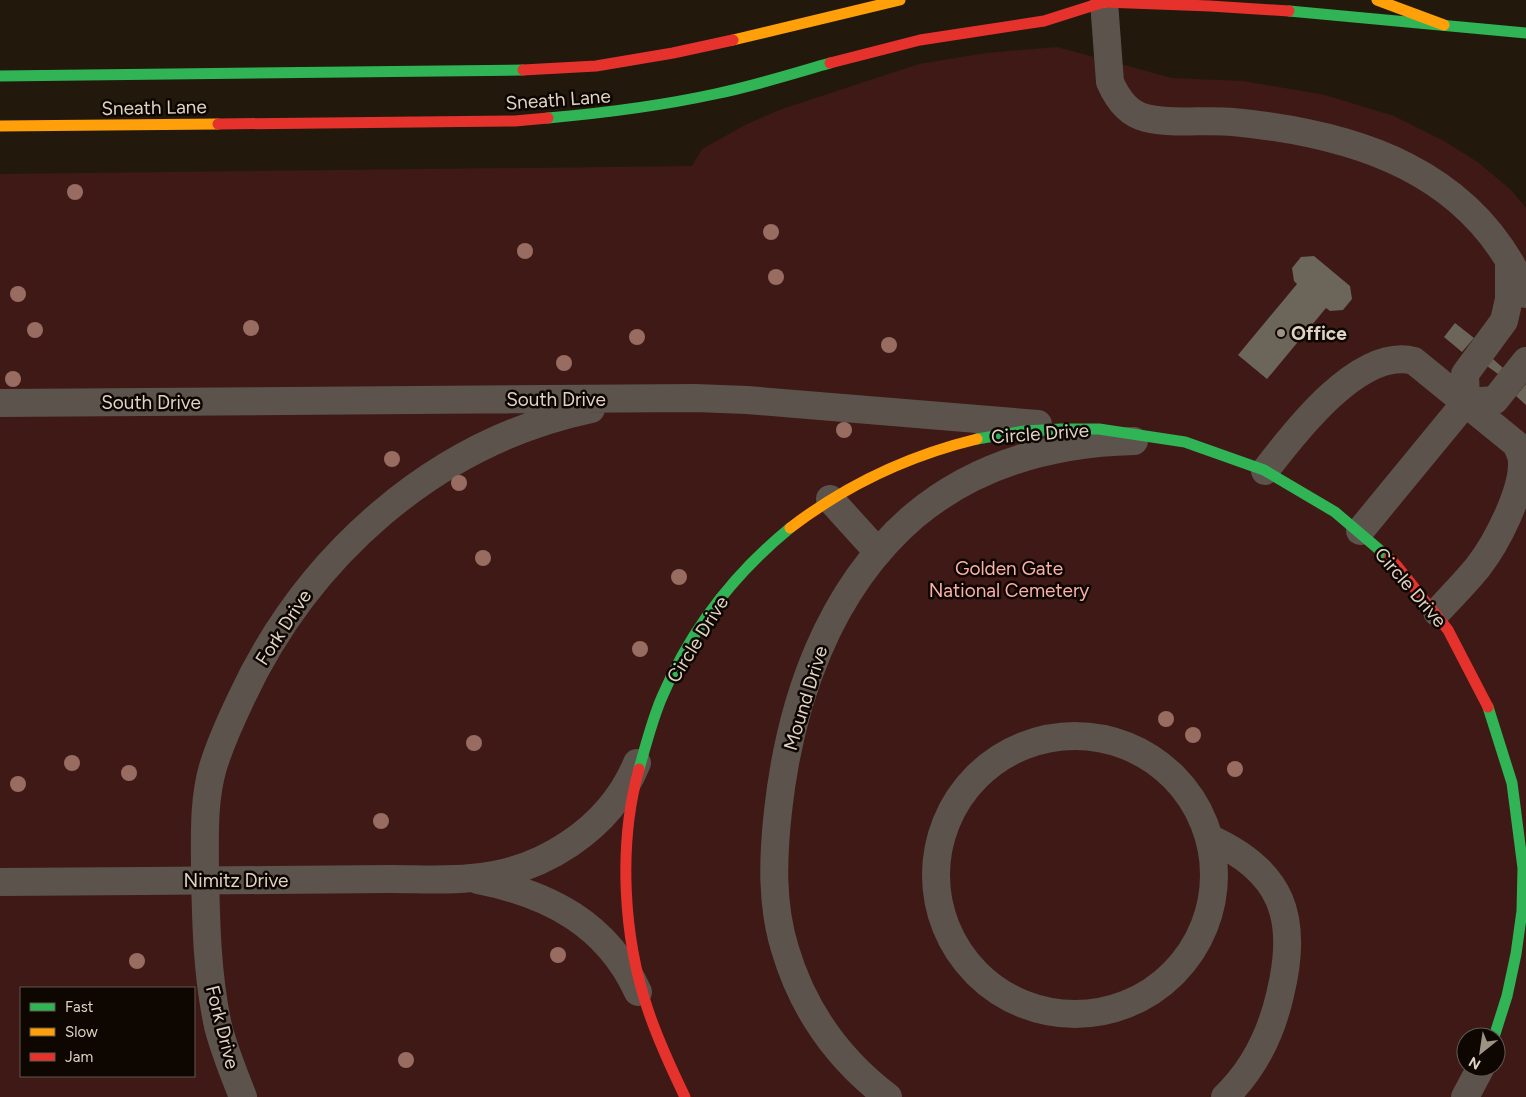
<svg xmlns="http://www.w3.org/2000/svg" width="1526" height="1097" viewBox="0 0 1526 1097" font-family="Figtree,sans-serif">
	<style>
		.green { fill: #3f1916; fill-rule: evenodd }
		.building { fill: #6c665a }
		.lines { fill: none; stroke-linecap: round; stroke-linejoin: round }
		.street { stroke: #5b534c; stroke-width: 28 }
		.fast { stroke: #30b455; stroke-width: 11 }
		.slow { stroke: #ff9f0a; stroke-width: 11 }
		.jam { stroke: #e5322d; stroke-width: 11 }
		.street-bridge { stroke: #5b534c; stroke-width: 28 }
		.tree { fill: #996c62 }
		.poi-dot { fill: #9d9284; stroke: #0e0701; stroke-width: 2 }
		.labels { text-anchor: middle; stroke-width: 5; stroke-linejoin: round; paint-order: stroke }
		.street-label { font-size: 19px; fill: #dfd3c5; stroke: #0e0701 }
		.poi-label { font-size: 19px; font-weight: bold; fill: #dfd3c5; stroke: #0e0701; text-anchor: start }
		.park-label { font-size: 19px; fill: #fbb0a8; stroke: #0e0701 }
	</style>
	<rect width="100%" height="100%" fill="#22190c"/>
	<!-- green -->
	<path class="green" d="M 1057,47 L 1172,78 L 1243,81 L 1325,95 L 1394,116 L 1444,141 L 1479,163 L 1511,190 L 1526,208 L 1526,1097 L 0,1097 L 0,174 L 692,166 L 702,149 L 747,124 L 782,109 L 919,64 L 986,53 ZM 21,988 L 194,988 L 194,1076 L 21,1076 ZM 1466,1037 L 1496,1037 L 1496,1067 L 1466,1067 Z"/>
	<!-- building -->
	<path class="building" d="M 1314,256 L 1350,286 L 1352,299 L 1343,310 L 1330,311 L 1326,308 L 1267,379 L 1238,355 L 1297,284 L 1294,281 L 1292,268 L 1301,257 Z
		M 1455,323 L 1474,338 L 1462,352 L 1444,337 Z
		M 1493,359 L 1503,368 L 1498,374 L 1487,366 Z
		M 1526,384 L 1526,405 L 1516,396 Z"/>
	<g class="lines">
		<!-- street -->
		<path class="street" d="M 1104,2 L 1110,82 C 1117,98 1128,114 1146,118 C 1174,125 1205,119 1233,122 C 1357,134 1474,171 1526,294
			M 1466,402 L 1495,400 L 1526,361
			M 0,403 L 695,398 L 747,400 L 1038,424
			M 1265,471 C 1294,433 1360,346 1414,361 L 1516,444 C 1519,450 1522,456 1522,462 C 1523,492 1496,544 1478,567 C 1465,583 1451,597 1437,612
			M 830,499 L 878,552
			M 1360,531 L 1466,402 L 1465,374 L 1504,321 L 1509,299 L 1509,266
			M936 875a139 139 0 1 1 278 0a139 139 0 1 1-278 0Z
			M 1209,838 C 1283,871 1299,918 1280,995 C 1271,1034 1254,1069 1225,1097
			M 270,880 C 310,880 351,879 391,879 C 418,879 445,881 471,878 C 541,873 610,829 637,763
			M 478,880 C 549,894 607,924 638,992
			M 0,882 L 144,881
			M 243,1097 C 234,1074 224,1050 218,1026 C 207,975 206,924 205,872 C 205,837 203,801 213,767 C 220,744 230,722 240,701 C 306,557 434,442 591,409
			M 888,1097 C 838,1059 803,1010 785,949 C 771,904 773,857 778,811 C 790,702 828,590 914,516 C 976,464 1054,443 1134,441
			M 1465,1097 L 1481,1067"/>
		<!-- fast -->
		<path class="fast" d="M 1289,11 L 1526,33
			M 0,76 L 523,70
			M 548,118 C 604,113 660,106 715,94 C 754,86 792,74 830,63
			M 977,439 L 1024,431 L 1061,429 L 1099,429 L 1185,442 L 1264,470 L 1335,512 L 1389,558
			M 1488,707 L 1512,783 L 1523,868 L 1522,911 L 1516,954 L 1507,996 L 1494,1037
			M 639,769 C 646,745 652,720 662,697 C 690,631 735,573 790,528"/>
		<!-- slow -->
		<path class="slow" d="M 1103,0 L 1104,2
			M 1377,0 L 1444,25
			M 733,40 L 900,0
			M 0,126 L 218,124
			M 790,528 C 846,485 907,456 977,439"/>
		<!-- jam -->
		<path class="jam" d="M 1099,0 L 1104,2 L 1210,6 L 1289,11
			M 830,63 L 920,40 L 1044,21 L 1104,2
			M 523,70 L 596,66 L 673,53 L 733,40
			M 218,124 L 515,121 L 548,118
			M 1389,558 L 1397,566 L 1448,630 L 1488,707
			M 639,769 C 618,844 623,937 648,1010 C 658,1040 671,1068 685,1097"/>
		<!-- street-bridge -->
		<path class="street-bridge" d="M 144,881 L 270,880"/>
	</g>
	<!-- trees -->
	<g class="tree">
		<circle cx="75" cy="192" r="8"/>
		<circle cx="771" cy="232" r="8"/>
		<circle cx="525" cy="251" r="8"/>
		<circle cx="776" cy="277" r="8"/>
		<circle cx="18" cy="294" r="8"/>
		<circle cx="251" cy="328" r="8"/>
		<circle cx="35" cy="330" r="8"/>
		<circle cx="637" cy="337" r="8"/>
		<circle cx="889" cy="345" r="8"/>
		<circle cx="564" cy="363" r="8"/>
		<circle cx="13" cy="379" r="8"/>
		<circle cx="844" cy="430" r="8"/>
		<circle cx="392" cy="459" r="8"/>
		<circle cx="459" cy="483" r="8"/>
		<circle cx="483" cy="558" r="8"/>
		<circle cx="679" cy="577" r="8"/>
		<circle cx="640" cy="649" r="8"/>
		<circle cx="1166" cy="719" r="8"/>
		<circle cx="1193" cy="735" r="8"/>
		<circle cx="474" cy="743" r="8"/>
		<circle cx="72" cy="763" r="8"/>
		<circle cx="1235" cy="769" r="8"/>
		<circle cx="129" cy="773" r="8"/>
		<circle cx="18" cy="784" r="8"/>
		<circle cx="381" cy="821" r="8"/>
		<circle cx="558" cy="955" r="8"/>
		<circle cx="137" cy="961" r="8"/>
		<circle cx="406" cy="1060" r="8"/>
	</g>
	<!-- markers -->
	<circle class="poi-dot" cx="1281" cy="333" r="5"/>
	<g class="labels">
		<!-- street labels -->
		<g class="street-label">
			<text transform="translate(558 99) rotate(-4)" y="7">Sneath Lane</text>
			<text transform="translate(154 107) rotate(-1)" y="7">Sneath Lane</text>
			<text x="556" y="406">South Drive</text>
			<text x="151" y="409">South Drive</text>
			<text transform="translate(1040 433) rotate(-4)" y="7">Circle Drive</text>
			<text transform="translate(1411 587) rotate(49)" y="7">Circle Drive</text>
			<text transform="translate(283 627) rotate(-57)" y="7">Fork Drive</text>
			<text transform="translate(697 639) rotate(-58)" y="7">Circle Drive</text>
			<text transform="translate(805 698) rotate(-73)" y="7">Mound Drive</text>
			<text x="236" y="887">Nimitz Drive</text>
			<text transform="translate(223 1027) rotate(76)" y="7">Fork Drive</text>
		</g>
		<!-- poi labels -->
		<g class="poi-label">
			<text x="1291" y="340">Office</text>
		</g>
		<!-- park labels -->
		<g class="park-label">
			<text x="1009" y="575">Golden Gate<tspan x="1009" dy="22">National Cemetery</tspan></text>
		</g>
	</g>
	<!-- legend -->
	<rect x="20" y="987" width="175" height="90" fill="#0e0701" stroke="#62594f"/>
	<rect x="30" y="1003" width="25" height="8" fill="#30b455" stroke="#62594f"/>
	<text x="65" y="1012" font-size="15" fill="#dfd3c5">Fast</text>
	<rect x="30" y="1028" width="25" height="8" fill="#ff9f0a" stroke="#62594f"/>
	<text x="65" y="1037" font-size="15" fill="#dfd3c5">Slow</text>
	<rect x="30" y="1053" width="25" height="8" fill="#e5322d" stroke="#62594f"/>
	<text x="65" y="1062" font-size="15" fill="#dfd3c5">Jam</text>
	<!-- north arrow -->
	<g transform="translate(1481 1052) rotate(210)"><circle r="24" fill="#0e0701" stroke="#62594f"/>
	<path d="M0-4L9 19L0 12L-9 19Z" fill="#9d9284"/>
	<text y="-8" font-size="14" font-weight="bold" text-anchor="middle" fill="#dfd3c5">N</text>
	</g>
</svg>
